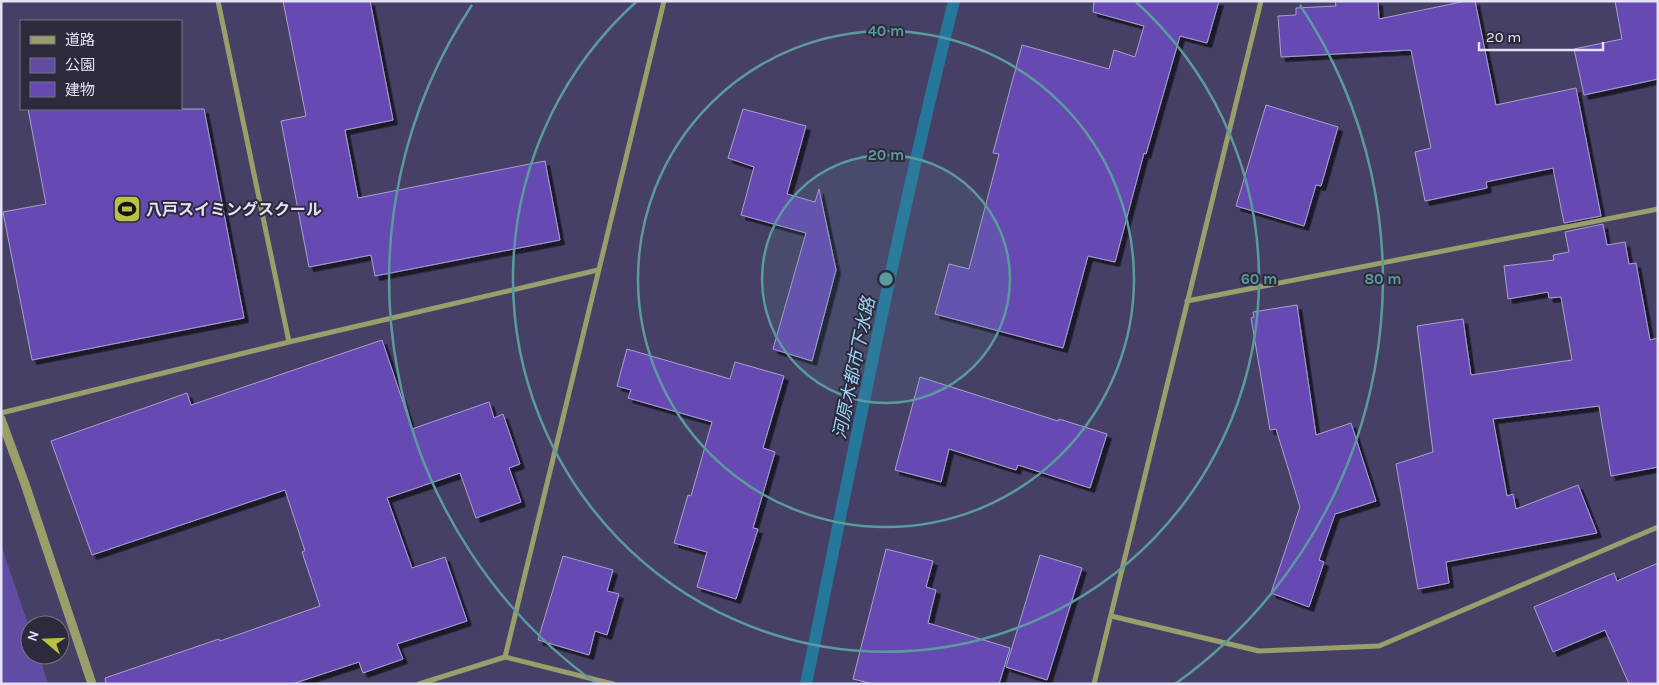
<svg xmlns="http://www.w3.org/2000/svg" width="1659" height="685" viewBox="0 0 1659 685" font-family="Karla,'Noto Sans JP',sans-serif">
	<style>
		.green { fill: #614ca4 }
		.lines { fill: none; stroke-linecap: round; stroke-linejoin: round }
		.stream { stroke: #25779c; stroke-width: 12 }
		.building { fill: #664ab2; stroke: #a7a1cd; filter: url(#shadow) }
		.minor { stroke: #9a9e6a; stroke-width: 5 }
		.tertiary { stroke: #9a9e6a; stroke-width: 9 }
		.ring { fill: none; stroke: #5a9b9e; stroke-width: 2.5 }
		.labels { text-anchor: middle; stroke-width: 4; stroke-linejoin: round; paint-order: stroke }
		.poi-label { font-size: 16px; font-weight: bold; fill: #e4e1f8; stroke: #2d2a3b; text-anchor: start }
		.water-label { font-size: 18px; font-style: italic; fill: #9ad5f5; stroke: #2d2a3b }
		.centre { fill: #5a9b9e; stroke: #2d2a3b; stroke-width: 2.5 }
		.ring-label { font-size: 15px; text-anchor: middle; font-weight: bold; fill: #5a9b9e; stroke: #2d2a3b; stroke-width: 4; stroke-linejoin: round; paint-order: stroke }
	</style>
	<defs>
		<filter id="shadow"><feDropShadow dx="4.5" dy="4.5" stdDeviation="0" flood-color="#0009"/></filter>
	</defs>
	<rect width="100%" height="100%" fill="#474066"/>
	<!-- green -->
	<path class="green" d="M 1,545 L 30,630 L 30,655 L 39,655 L 48,684 L 1,684 Z"/>
	<g class="lines">
		<!-- stream -->
		<path class="stream" d="M 806,684 C 853,456 897,227 954,1"/>
	</g>
	<!-- building -->
	<path class="building" d="M 283,1 L 370,1 L 393,120 L 345,130 L 358,198 L 545,161 L 560,240 L 375,276 L 371,255 L 309,267 L 281,121 L 306,116 Z
		M 1094,1 L 1219,1 L 1207,43 L 1180,36 L 1146,154 L 1144,153 L 1115,262 L 1088,256 L 1063,348 L 935,314 L 949,264 L 969,269 L 999,154 L 993,153 L 1022,45 L 1109,69 L 1114,50 L 1135,57 L 1144,26 L 1093,12 Z
		M 1335,1 L 1378,1 L 1379,19 L 1466,1 L 1475,1 L 1496,105 L 1576,88 L 1601,216 L 1564,223 L 1553,168 L 1486,182 L 1487,188 L 1425,201 L 1415,152 L 1431,148 L 1411,50 L 1281,57 L 1278,16 L 1296,15 L 1296,8 L 1336,6 Z
		M 1615,1 L 1658,1 L 1658,79 L 1584,95 L 1574,49 L 1622,39 Z
		M 1266,105 L 1338,127 L 1321,186 L 1316,185 L 1304,226 L 1236,206 Z
		M 28,109 L 204,109 L 244,318 L 32,360 L 3,212 L 46,204 Z
		M 743,109 L 806,126 L 787,194 L 815,202 L 819,189 L 836,270 L 812,361 L 773,349 L 806,233 L 741,215 L 754,167 L 728,158 Z
		M 1603,224 L 1607,245 L 1625,242 L 1629,264 L 1636,263 L 1650,340 L 1658,338 L 1658,467 L 1611,476 L 1599,406 L 1493,419 L 1507,496 L 1513,494 L 1516,509 L 1578,485 L 1597,533 L 1446,562 L 1449,583 L 1418,589 L 1396,464 L 1433,452 L 1417,326 L 1463,319 L 1471,375 L 1572,360 L 1561,297 L 1549,298 L 1548,292 L 1508,299 L 1504,266 L 1554,260 L 1553,255 L 1569,252 L 1565,232 Z
		M 1297,305 L 1316,435 L 1351,423 L 1376,501 L 1335,514 L 1319,560 L 1324,562 L 1309,607 L 1271,593 L 1300,507 L 1276,429 L 1270,430 L 1251,318 L 1254,317 L 1253,312 Z
		M 382,340 L 412,429 L 489,402 L 494,418 L 503,414 L 520,464 L 509,468 L 521,502 L 476,518 L 460,473 L 387,498 L 412,568 L 445,557 L 467,621 L 397,644 L 403,659 L 363,673 L 359,662 L 292,684 L 106,684 L 105,678 L 219,639 L 220,641 L 320,606 L 302,552 L 305,551 L 285,490 L 92,555 L 51,441 L 187,393 L 191,405 Z
		M 627,349 L 730,379 L 735,362 L 784,376 L 763,448 L 775,452 L 753,528 L 758,529 L 736,599 L 697,587 L 707,552 L 674,543 L 688,495 L 691,496 L 712,422 L 628,398 L 631,390 L 617,386 Z
		M 920,377 L 1058,421 L 1059,419 L 1107,434 L 1090,488 L 1018,465 L 1016,470 L 949,449 L 941,482 L 895,470 Z
		M 886,549 L 933,561 L 926,587 L 936,590 L 928,623 L 1010,648 L 999,684 L 873,684 L 853,679 Z
		M 1040,555 L 1082,568 L 1047,680 L 1006,667 Z
		M 563,556 L 613,570 L 607,591 L 619,594 L 607,635 L 595,631 L 589,655 L 538,640 Z
		M 1658,563 L 1658,684 L 1629,684 L 1605,630 L 1553,652 L 1534,607 L 1614,573 L 1617,581 Z"/>
	<g class="lines">
		<!-- minor -->
		<path class="minor" d="M 218,1 L 289,342
			M 1187,301 L 1658,209
			M 1,413 L 289,342 L 598,270
			M 1111,616 L 1259,651 L 1379,646 L 1658,527
			M 505,657 L 664,1
			M 419,684 L 505,657 L 613,684
			M 1094,684 L 1261,1"/>
		<!-- tertiary -->
		<path class="tertiary" d="M 1,419 L 25,484 L 92,684"/>
	</g>
	<!-- distance rings -->
	<circle cx="886" cy="279" r="124" fill="#5a9b9e" fill-opacity=".12"/>
	<g class="ring">
		<circle cx="886" cy="279" r="124"/>
		<circle cx="886" cy="279" r="248"/>
		<path d="M1136 2A373 373 0 1 1 636 2"/>
		<path d="M597 684A497 497 0 0 1 472 5M1300 5A497 497 0 0 1 1175 684"/>
	</g>
	<!-- icons -->
	<defs>
		<g id="stadium-square" transform="scale(1.4375)"><rect x="-9" y="-9" width="18" height="18" rx="4" fill="#bac045" stroke="#2d2a3b"/><path d="M0-5a6.5 5 0 1 0 0 10a6.5 5 0 1 0 0-10ZM-3.5-1.8h7v3.6h-7Z" fill="#111"/></g>
	</defs>
	<g fill-rule="evenodd">
		<use href="#stadium-square" x="127" y="209"/>
	</g>
	<g class="labels">
		<!-- poi labels -->
		<g class="poi-label">
			<text x="146" y="215">八戸スイミングスクール</text>
		</g>
		<!-- water labels -->
		<g class="water-label">
			<text transform="translate(854 368) rotate(-78)" y="6">河原木都市下水路</text>
		</g>
	</g>
	<circle cx="886" cy="279" r="8" class="centre"/>
	<g class="ring-label">
		<text x="886" y="36">40 m</text>
		<text x="886" y="160">20 m</text>
		<text x="1259" y="284">60 m</text>
		<text x="1383" y="284">80 m</text>
	</g>
	<!-- border -->
	<rect width="1659" height="685" fill="none" stroke="#e4e1f8" stroke-width="5"/>
	<!-- legend -->
	<rect x="20" y="20" width="162" height="90" fill="#2d2a3b" stroke="#767387"/>
	<rect x="30" y="36" width="25" height="8" fill="#9a9e6a" stroke="#767387"/>
	<text x="65" y="45" font-size="15" fill="#e4e1f8">道路</text>
	<rect x="30" y="58" width="25" height="15" fill="#614ca4" stroke="#767387"/>
	<text x="65" y="70" font-size="15" fill="#e4e1f8">公園</text>
	<rect x="30" y="82" width="25" height="15" fill="#664ab2" stroke="#767387"/>
	<text x="65" y="95" font-size="15" fill="#e4e1f8">建物</text>
	<!-- north arrow -->
	<g transform="translate(45 640) rotate(289)"><circle r="24" fill="#2d2a3b" stroke="#767387"/>
	<path d="M0-4L9 19L0 12L-9 19Z" fill="#bac045"/>
	<text y="-8" font-size="14" font-weight="bold" text-anchor="middle" fill="#e4e1f8">N</text>
	</g>
	<!-- scale -->
	<path d="M1479 42v8h124v-8" fill="none" stroke="#e4e1f8" stroke-width="2.5"/>
	<text x="1486" y="42" font-size="15" fill="#e4e1f8" stroke="#2d2a3b" stroke-width="4" paint-order="stroke">20 m</text>
</svg>
